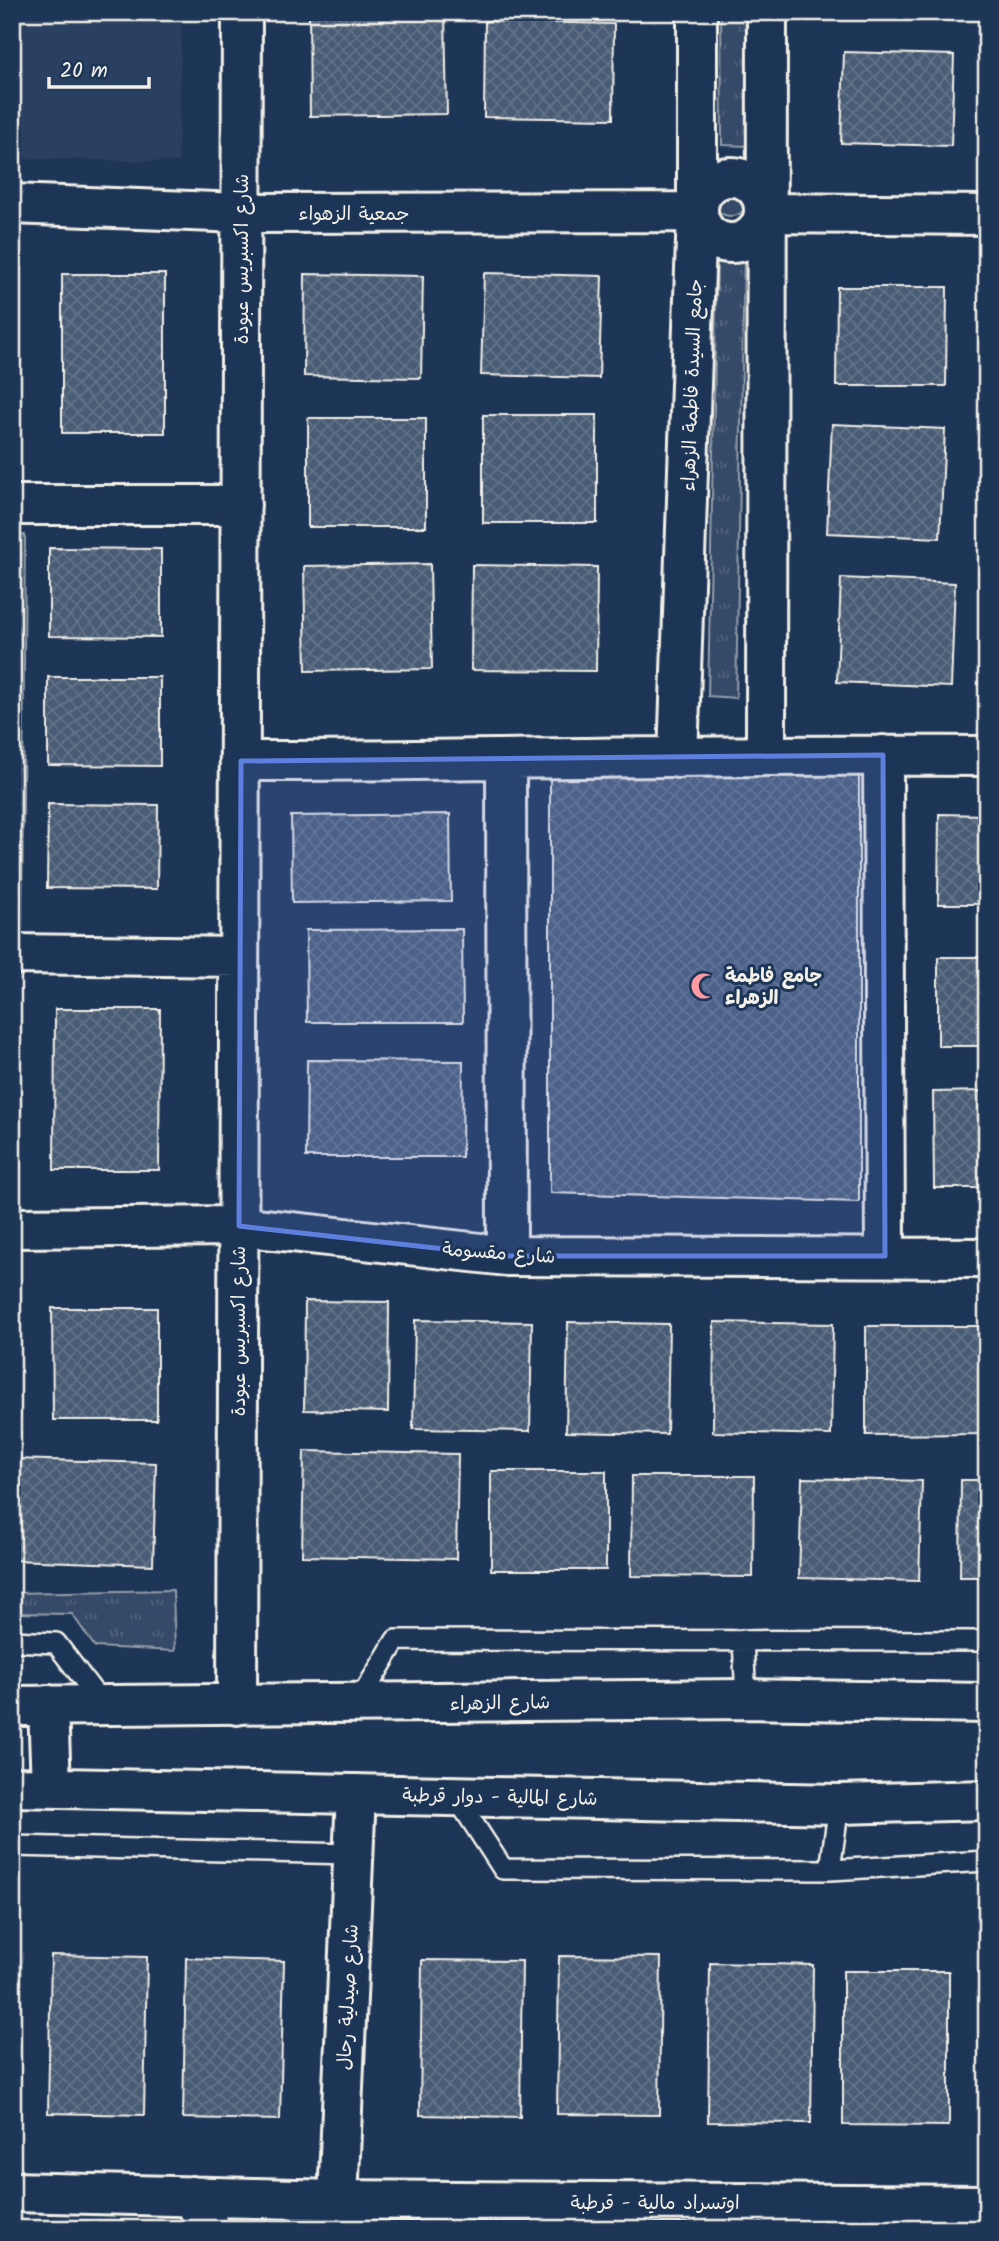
<svg xmlns="http://www.w3.org/2000/svg" width="999" height="2241" viewBox="0 0 999 2241" font-family="Kalam,'Playpen Sans Arabic',sans-serif">
	<style>
		.built { fill: #2a4060 }
		.grass { fill: url(#grass-tufts); stroke: #949ea8; stroke-width: 2 }
		.garden { fill: url(#garden-furrows); stroke: #949ea8; stroke-width: 2 }
		.building { fill: url(#building-cross-hatch); stroke: #f4f1e8; stroke-width: 2 }
		.lines { fill: none; stroke-linecap: round; stroke-linejoin: round }
		.service-casing { stroke: #f4f1e8; stroke-width: 24 }
		.minor-casing { stroke: #f4f1e8; stroke-width: 44 }
		.secondary-casing { stroke: #f4f1e8; stroke-width: 44 }
		.service { stroke: #1d3557; stroke-width: 19 }
		.minor { stroke: #1d3557; stroke-width: 38 }
		.secondary { stroke: #1d3557; stroke-width: 38 }
		.marked { fill: #5e7fdd; fill-opacity: 0.2; stroke: #5e7fdd; stroke-width: 5; stroke-linejoin: round }
		.labels { text-anchor: middle; stroke-width: 6; stroke-linejoin: round; paint-order: stroke }
		.street-label { font-size: 19px; fill: #f4f1e8; stroke: #1d3557 }
		.poi-label { font-size: 19px; font-weight: bold; fill: #f4f1e8; stroke: #1d3557; text-anchor: start }
	</style>
	<defs>
		<pattern id="grass-tufts" width="24" height="20" patternUnits="userSpaceOnUse" patternTransform="scale(1.75)"><rect width="24" height="20" fill="#354a67"/><path d="M3 7l-1-3M5 7V3M7 7l1-3M15 17l-1-3M17 17v-4M19 17l1-3" fill="none" stroke="#53657d"/></pattern>
		<pattern id="garden-furrows" width="10" height="10" patternUnits="userSpaceOnUse" patternTransform="scale(1.75)"><rect width="10" height="10" fill="#354a67"/><path d="M-1 1l2-2M0 10L10 0M9 11l2-2" fill="none" stroke="#53657d"/></pattern>
		<pattern id="building-cross-hatch" width="8" height="8" patternUnits="userSpaceOnUse" patternTransform="scale(1.75)"><rect width="8" height="8" fill="#485b74"/><path d="M0 0l8 8M0 8l8-8" fill="none" stroke="#637388"/></pattern>
	</defs>
	<rect width="100%" height="100%" fill="#1d3557"/>
	<filter id="ink" filterUnits="userSpaceOnUse"><feTurbulence type="fractalNoise" baseFrequency=".0143" numOctaves="2"/><feDisplacementMap in="SourceGraphic" scale="14" xChannelSelector="R" yChannelSelector="G"/><feConvolveMatrix kernelMatrix="1 2 1 2 8 2 1 2 1" color-interpolation-filters="sRGB"/></filter>
	<g filter="url(#ink)">
		<!-- built -->
		<path class="built" d="M 12,12 L 182,12 L 178,162 L 12,158 Z"/>
		<!-- grass -->
		<path class="grass" d="M 721,12 L 749,12 L 748,146 L 722,145 Z
			M713 198a18 18 0 1 1 36 0a18 18 0 1 1-36 0Z
			M 717,257 L 744,258 L 736,698 L 708,696 Z
			M 173,1590 L 175,1651 L 95,1647 L 72,1614 L 12,1613 L 12,1593 Z"/>
		<!-- garden -->
		<path class="garden" d="M 12,535 L 25,535 L 22,927 L 12,927 Z"/>
		<!-- building -->
		<path class="building" d="M 309,12 L 445,12 L 447,114 L 310,116 Z
			M 836,12 L 950,12 L 950,20 Z
			M 485,21 L 614,24 L 613,119 L 484,117 Z
			M 844,52 L 954,55 L 951,146 L 841,143 Z
			M 484,273 L 602,276 L 599,378 L 481,375 Z
			M 12,274 L 18,274 L 18,429 L 12,429 Z
			M 62,274 L 165,274 L 165,433 L 62,433 Z
			M 305,274 L 423,276 L 421,378 L 304,376 Z
			M 837,287 L 947,287 L 946,386 L 836,386 Z
			M 483,415 L 597,415 L 597,523 L 483,523 Z
			M 308,418 L 426,418 L 426,527 L 308,527 Z
			M 832,424 L 945,429 L 940,538 L 827,533 Z
			M 49,548 L 161,549 L 161,637 L 49,636 Z
			M 430,564 L 432,669 L 306,671 L 304,566 Z
			M 472,565 L 597,567 L 596,671 L 471,670 Z
			M 841,578 L 955,583 L 951,687 L 837,682 Z
			M 48,677 L 160,677 L 160,766 L 48,765 Z
			M 859,775 L 859,1202 L 550,1193 L 550,779 Z
			M 48,804 L 158,805 L 157,889 L 47,888 Z
			M 450,814 L 451,901 L 292,903 L 291,816 Z
			M 939,814 L 987,815 L 987,904 L 938,904 Z
			M 462,929 L 463,1022 L 307,1022 L 306,930 Z
			M 938,957 L 987,957 L 987,1046 L 938,1046 Z
			M 55,1009 L 160,1009 L 159,1170 L 54,1170 Z
			M 12,1014 L 14,1014 L 12,1137 Z
			M 307,1060 L 463,1061 L 462,1157 L 306,1157 Z
			M 987,1091 L 987,1188 L 934,1188 L 933,1092 Z
			M 305,1301 L 389,1302 L 388,1412 L 304,1410 Z
			M 52,1308 L 157,1308 L 157,1420 L 53,1420 Z
			M 415,1320 L 532,1322 L 530,1431 L 413,1429 Z
			M 568,1322 L 669,1324 L 667,1434 L 566,1432 Z
			M 714,1322 L 833,1324 L 831,1435 L 713,1432 Z
			M 866,1326 L 982,1326 L 983,1434 L 866,1435 Z
			M 304,1451 L 458,1454 L 456,1559 L 302,1556 Z
			M 12,1459 L 156,1463 L 153,1565 L 12,1560 Z
			M 491,1471 L 606,1471 L 606,1570 L 491,1570 Z
			M 632,1476 L 754,1476 L 753,1577 L 631,1576 Z
			M 802,1478 L 922,1481 L 919,1581 L 799,1578 Z
			M 961,1480 L 987,1480 L 987,1577 L 960,1577 Z
			M 51,1955 L 147,1957 L 144,2115 L 48,2113 Z
			M 559,1956 L 661,1957 L 659,2115 L 557,2114 Z
			M 186,1958 L 284,1961 L 280,2120 L 183,2118 Z
			M 422,1960 L 522,1961 L 520,2117 L 420,2115 Z
			M 710,1963 L 813,1965 L 811,2123 L 708,2122 Z
			M 981,1966 L 987,1966 L 986,2119 Z
			M 843,1971 L 949,1971 L 949,2126 L 843,2125 Z"/>
		<g class="lines">
			<!-- service casing -->
			<g class="service-casing">
				<path id="service" d="M 743,1640 L 746,1699
					M 12,1641 L 56,1643 L 103,1705
					M 358,1703 L 396,1640 L 987,1641
					M 455,1795 L 503,1869 L 830,1870 L 987,1861
					M 12,1846 L 353,1854
					M 830,1870 L 839,1804"/>
			</g>
			<!-- minor casing -->
			<g class="minor-casing">
				<path id="minor" d="M698 210a33 33 0 1 1 66 0a33 33 0 1 1-66 0Z
					M 12,204 L 241,213 L 697,212
					M 765,213 L 987,215
					M 12,505 L 241,505
					M 766,753 L 767,12
					M 883,755 L 885,1256
					M 678,758 L 697,212 L 697,12
					M 241,761 C 490,761 738,753 987,756
					M 506,761 L 507,1256
					M 12,954 L 239,957
					M 12,1228 L 239,1226 L 507,1256 L 987,1258
					M 237,1705 L 242,12
					M 12,2192 L 338,2200 L 987,2205
					M 192,2196 L 210,2229
					M 338,2200 L 356,1794"/>
			</g>
			<!-- secondary casing -->
			<g class="secondary-casing">
				<path id="secondary" d="M 48,1705 L 51,1787
					M 12,1706 L 746,1699 L 987,1703
					M 12,1787 L 839,1804 L 987,1800"/>
			</g>
			<!-- service -->
			<use href="#service" class="service"/>
			<!-- minor -->
			<use href="#minor" class="minor"/>
			<!-- secondary -->
			<use href="#secondary" class="secondary"/>
		</g>
	</g>
	<!-- marked area -->
	<path class="marked" d="M 883,755 L 885,1256 L 507,1256 L 239,1226 L 241,761 Z"/>
	<!-- icons -->
	<defs>
		<g id="mosque-bare" transform="scale(2.1)"><path d="M3.5-4.9A6 6 0 1 0 3.5 4.9A5 5 0 1 1 3.5-4.9Z" fill="#ff9aa2" stroke="#1d3557" stroke-width="2.5" paint-order="stroke"/></g>
	</defs>
	<g fill-rule="evenodd">
		<use href="#mosque-bare" x="704" y="986"/>
	</g>
	<g class="labels">
		<!-- street labels -->
		<g class="street-label">
			<text x="354" y="220">جمعية الزهواء</text>
			<text transform="translate(241 259) rotate(-90)" y="7">شارع اكسبريس عبودة</text>
			<text transform="translate(691 385) rotate(-88)" y="7">جامع السيدة فاطمة الزهراء</text>
			<text transform="translate(499 1252) rotate(4)" y="7">شارع مقسومة</text>
			<text transform="translate(238 1331) rotate(-90)" y="7">شارع اكسبريس عبودة</text>
			<text transform="translate(500 1702) rotate(-1)" y="7">شارع الزهراء</text>
			<text transform="translate(500 1796) rotate(1)" y="7">شارع المالية - دوار قرطبة</text>
			<text transform="translate(347 1997) rotate(-87)" y="7">شارع صيدلية رحال</text>
			<text x="655" y="2209">اوتسراد مالية - قرطبة</text>
		</g>
		<!-- poi labels -->
		<g class="poi-label">
			<text x="725" y="982">جامع فاطمة<tspan x="725" dy="22">الزهراء</tspan></text>
		</g>
	</g>
	<!-- margin -->
	<rect width="999" height="2241" fill="none" stroke="#1d3557" stroke-width="42"/>
	<rect x="21" y="21" width="957" height="2199" fill="none" stroke="#f4f1e8" stroke-width="2.5" filter="url(#ink)"/>
	<!-- scale -->
	<path d="M49 77v10h100v-10" fill="none" stroke="#f4f1e8" stroke-width="3.5"/>
	<text x="60" y="77" font-size="21" fill="#f4f1e8" stroke="#1d3557" stroke-width="5" paint-order="stroke">20 m</text>
</svg>
